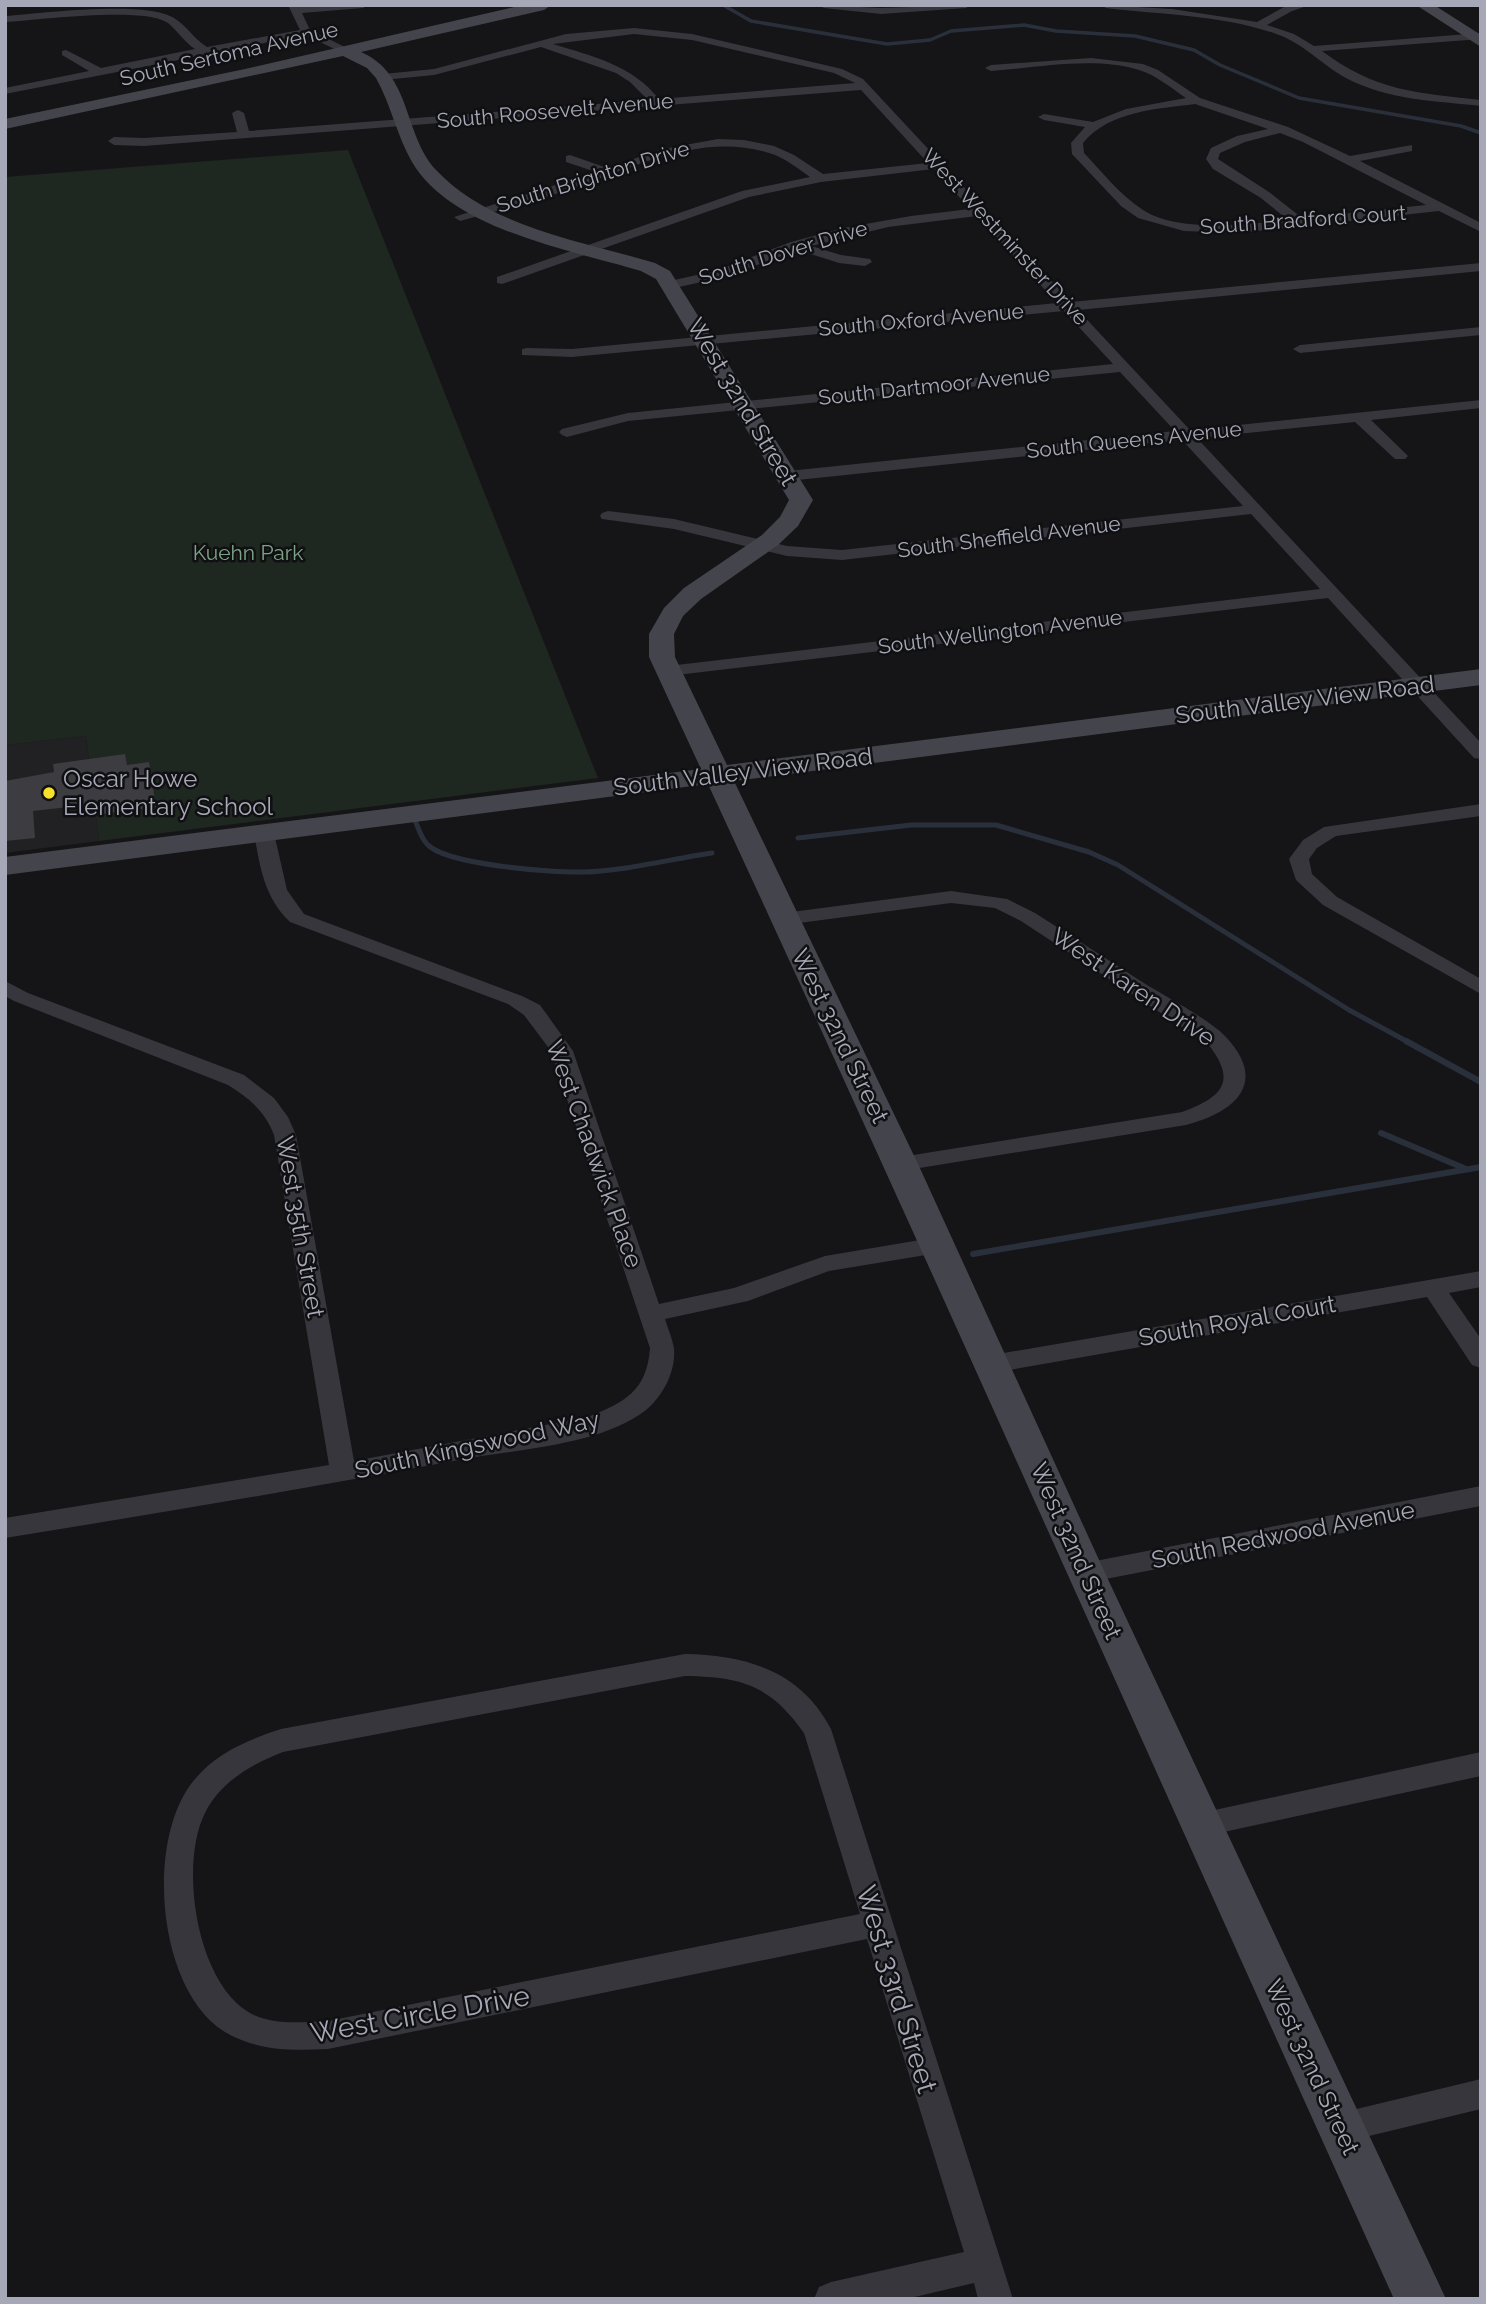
<svg xmlns="http://www.w3.org/2000/svg" width="1486" height="2304" viewBox="0 0 1486 2304" font-family="Raleway,sans-serif">
	<style>
		.built { fill: #212124 }
		.green { fill: #1f2721 }
		.lines { fill: none; stroke-linecap: round; stroke-linejoin: round }
		.stream-far2 { stroke: #2a303b; stroke-width: 3.5 }
		.stream-far1 { stroke: #2a303b; stroke-width: 5 }
		.stream { stroke: #2a303b; stroke-width: 6 }
		.building { fill: #3c3c41 }
		.street { fill: #36363c; fill-rule: evenodd }
		.secondary { fill: #44444c; fill-rule: evenodd }
		.poi-dot { fill: #f8e02b; stroke: #101012; stroke-width: 2.5 }
		.labels { text-anchor: middle; stroke-width: 5; stroke-linejoin: round; paint-order: stroke }
		.far-street-label { font-size: 21px; fill: #a6a8b7; stroke: #101012 }
		.far-park-label { font-size: 21px; fill: #7ca387; stroke: #101012 }
		.street-label { font-size: 24px; fill: #a6a8b7; stroke: #101012 }
		.poi-label { font-size: 24px; fill: #a6a8b7; stroke: #101012; text-anchor: start }
		.near-street-label { font-size: 28px; fill: #a6a8b7; stroke: #101012 }
	</style>
	<rect width="100%" height="100%" fill="#151517"/>
	<!-- built -->
	<path class="built" d="M 86,736 L 99,841 L 5,853 L 5,745 Z"/>
	<!-- green -->
	<path class="green" d="M 348,150 L 598,778 L 99,841 L 86,736 L 5,745 L 5,177 Z"/>
	<g class="lines">
		<!-- stream-far2 -->
		<path class="stream-far2" d="M 723,5 L 751,21 L 887,44 L 930,40 L 951,31 L 1024,25 L 1056,31 L 1135,36 L 1194,50 L 1220,65 L 1299,98 L 1461,126 L 1481,133"/>
		<!-- stream-far1 -->
		<path class="stream-far1" d="M 413,815 C 417,824 420,837 427,844 C 445,865 555,873 584,872 C 625,871 671,859 712,853
			M 798,838 L 911,825 L 996,825 L 1089,852 L 1118,865 L 1349,1010 L 1410,1043"/>
		<!-- stream -->
		<path class="stream" d="M 1406,1041 L 1481,1082
			M 1381,1133 L 1466,1169
			M 973,1254 L 1481,1167"/>
	</g>
	<!-- building -->
	<path class="building" d="M 125,754 L 127,765 L 149,762 L 156,807 L 87,816 L 86,805 L 33,811 L 35,838 L 5,841 L 5,781 L 54,772 L 53,764 Z"/>
	<g class="lines">
		<!-- street -->
		<path class="street" d="M 288,5 L 368,5 L 363,8 L 302,13 L 310,30 L 347,48 L 347,52 L 343,53 L 305,35 L 5,94 L 5,88 L 89,71 L 62,55 L 62,51 L 66,50 L 101,68 L 195,49 C 184,42 178,31 168,23 C 145,6 37,20 5,22 L 5,16 C 42,13 146,0 174,18 C 187,26 194,39 207,47 L 300,30 Z
			M 819,5 L 881,8 L 971,5 L 966,8 L 881,14 L 824,8 Z
			M 1101,5 L 1172,9 L 1257,22 L 1284,7 L 1310,5 L 1292,11 L 1267,25 L 1294,34 L 1314,46 L 1481,33 L 1481,39 L 1322,51 C 1375,91 1417,93 1481,100 L 1481,106 C 1436,101 1387,100 1346,78 C 1322,65 1304,44 1279,35 C 1225,15 1163,15 1106,8 Z
			M 634,28 L 692,34 L 842,69 L 863,79 L 1071,302 L 1481,263 L 1481,271 L 1078,310 L 1190,430 L 1481,400 L 1481,408 L 1371,420 L 1405,453 L 1408,456 L 1405,459 L 1395,459 L 1355,422 L 1197,438 L 1481,743 L 1481,759 L 1474,758 L 1328,598 L 668,676 L 662,675 L 659,671 L 662,667 L 668,666 L 1320,589 L 1251,514 L 842,560 L 787,556 L 674,529 L 602,519 L 600,516 L 602,513 L 608,511 L 674,519 L 787,546 L 842,550 L 1243,506 L 1182,440 L 788,481 L 780,476 L 788,471 L 1175,431 L 1120,372 L 628,421 L 567,437 L 562,435 L 559,432 L 562,429 L 628,413 L 1113,364 L 1064,311 L 572,357 L 522,355 L 522,349 L 527,348 L 572,349 L 1057,303 L 977,216 L 888,227 L 811,246 L 841,255 L 870,259 L 872,262 L 865,266 L 839,263 L 798,250 L 724,277 L 670,289 L 663,285 L 665,282 L 715,271 L 791,242 L 843,228 L 911,216 L 970,209 L 934,169 L 821,182 L 749,197 L 502,284 L 497,283 L 497,277 L 742,191 L 810,177 C 797,168 784,157 769,153 C 702,132 635,167 573,188 C 536,201 498,211 460,221 L 454,217 L 596,172 L 566,162 L 566,156 L 570,155 L 607,168 L 663,149 L 718,139 L 744,140 L 774,146 L 794,155 L 823,174 L 928,163 L 861,90 L 144,146 L 114,145 L 108,141 L 114,137 L 144,138 L 237,132 L 232,113 L 238,110 L 244,113 L 249,131 L 648,100 L 630,82 L 616,73 L 541,47 L 434,75 L 383,80 L 377,77 L 383,74 L 434,69 L 566,34 ZM 634,34 L 692,40 L 834,73 L 855,83 L 659,99 C 632,65 592,56 553,44 Z
			M 1091,58 L 1143,64 L 1158,70 L 1200,98 L 1288,127 L 1350,156 L 1412,145 L 1412,151 L 1360,161 L 1481,223 L 1481,232 L 1439,211 L 1238,233 L 1184,231 L 1138,218 L 1121,206 L 1072,154 L 1071,143 L 1085,127 L 1044,120 L 1038,117 L 1044,114 L 1093,122 L 1126,109 L 1186,98 C 1171,88 1156,75 1139,70 C 1093,56 1037,68 991,71 L 985,68 L 991,65 ZM 1195,104 L 1268,129 L 1237,136 L 1211,148 L 1206,159 L 1213,169 L 1261,198 L 1288,220 C 1248,224 1178,233 1143,210 C 1120,195 1103,173 1084,153 L 1083,143 C 1109,111 1157,109 1195,104 ZM 1280,133 L 1303,142 L 1426,205 L 1302,218 L 1269,192 L 1218,159 L 1220,153 L 1245,142 Z
			M 1481,327 L 1481,335 L 1300,353 L 1293,349 L 1300,345 Z
			M 1481,804 L 1481,816 L 1336,836 L 1317,848 L 1309,859 L 1312,874 L 1337,897 L 1481,979 L 1481,994 L 1323,905 L 1296,880 L 1289,859 L 1303,840 L 1324,827 Z
			M 264,827 L 274,833 L 287,890 L 304,914 L 522,996 L 540,1005 L 573,1051 L 659,1304 L 734,1288 L 825,1256 L 938,1237 L 946,1239 L 950,1245 L 946,1251 L 938,1253 L 829,1271 L 748,1301 L 665,1319 C 668,1329 673,1340 674,1349 C 676,1371 663,1396 646,1410 C 603,1444 522,1449 469,1458 C 315,1487 160,1513 5,1538 L 5,1518 L 329,1465 L 274,1135 C 265,1111 249,1098 228,1085 L 14,1001 L 5,996 L 5,981 L 28,993 L 244,1075 L 274,1098 L 288,1117 L 296,1135 L 354,1461 L 588,1417 C 625,1402 647,1391 650,1348 L 551,1051 L 524,1015 L 508,1004 L 290,922 C 264,897 260,867 254,833 Z
			M 951,891 L 1007,899 L 1035,913 C 1070,935 1105,958 1139,980 C 1161,994 1209,1019 1225,1036 C 1269,1082 1236,1112 1186,1125 L 901,1171 L 893,1169 L 890,1164 L 893,1159 L 901,1157 L 1182,1112 C 1222,1097 1238,1082 1208,1044 L 1021,921 L 995,908 L 951,903 L 784,925 L 777,923 L 774,919 L 777,915 L 784,913 Z
			M 1481,1271 L 1481,1287 L 1449,1293 L 1481,1339 L 1481,1368 L 1472,1365 L 1427,1297 L 992,1373 L 983,1370 L 979,1364 L 983,1358 L 992,1355 Z
			M 1481,1486 L 1481,1506 L 1085,1583 L 1075,1580 L 1071,1573 L 1075,1566 L 1085,1563 Z
			M 685,1654 C 746,1655 801,1671 831,1729 L 1013,2299 L 978,2299 L 974,2283 L 906,2299 L 814,2299 L 819,2287 L 831,2282 L 964,2252 L 867,1939 L 328,2049 C 292,2051 257,2051 225,2032 C 157,1990 146,1844 191,1784 C 213,1754 247,1740 281,1729 ZM 685,1676 C 742,1677 770,1685 804,1733 L 860,1914 L 328,2021 C 302,2022 273,2026 250,2013 C 196,1983 179,1864 205,1813 C 220,1782 252,1764 283,1752 Z
			M 1481,1752 L 1481,1776 L 1201,1837 L 1190,1834 L 1186,1825 L 1190,1816 L 1201,1813 Z
			M 1481,2079 L 1481,2109 L 1340,2143 L 1328,2139 L 1323,2128 L 1328,2117 L 1340,2113 Z"/>
		<!-- secondary -->
		<path class="secondary" d="M 523,5 L 551,5 L 544,10 L 361,52 C 412,74 403,134 436,170 C 491,228 582,241 655,263 L 670,271 L 813,500 L 798,526 L 778,545 L 701,599 L 683,616 L 674,634 L 675,657 L 727,765 L 1481,669 L 1481,685 L 734,781 L 918,1164 L 1105,1573 L 1446,2299 L 1394,2299 C 1165,1794 941,1287 708,784 L 5,875 L 5,857 L 701,769 L 649,657 L 649,634 L 664,608 L 684,588 L 762,535 L 780,517 L 789,500 L 656,279 L 641,271 C 571,250 452,230 412,162 C 397,136 391,105 376,78 L 367,68 L 343,56 L 5,129 L 5,119 L 245,69 Z
			M 1416,5 L 1434,5 L 1481,35 L 1481,47 Z"/>
	</g>
	<!-- markers -->
	<circle class="poi-dot" cx="49" cy="793" r="7"/>
	<g class="labels">
		<!-- far-street labels -->
		<g class="far-street-label">
			<text transform="translate(229 54) rotate(-13)" y="7">South Sertoma Avenue</text>
			<text transform="translate(555 111) rotate(-5)" y="7">South Roosevelt Avenue</text>
			<text transform="translate(593 177) rotate(-17)" y="7">South Brighton Drive</text>
			<text transform="translate(1303 220) rotate(-4)" y="7">South Bradford Court</text>
			<text transform="translate(1005 237) rotate(47)" y="7">West Westminster Drive</text>
			<text transform="translate(783 253) rotate(-17)" y="7">South Dover Drive</text>
			<text transform="translate(921 320) rotate(-5)" y="7">South Oxford Avenue</text>
			<text transform="translate(934 386) rotate(-6)" y="7">South Dartmoor Avenue</text>
			<text transform="translate(1134 440) rotate(-6)" y="7">South Queens Avenue</text>
			<text transform="translate(1009 537) rotate(-7)" y="7">South Sheffield Avenue</text>
			<text transform="translate(1000 632) rotate(-7)" y="7">South Wellington Avenue</text>
		</g>
		<!-- far-park labels -->
		<g class="far-park-label">
			<text x="248" y="560">Kuehn Park</text>
		</g>
		<!-- street labels -->
		<g class="street-label">
			<text transform="translate(742 402) rotate(59)" y="8">West 32nd Street</text>
			<text transform="translate(1305 700) rotate(-7)" y="8">South Valley View Road</text>
			<text transform="translate(743 772) rotate(-7)" y="8">South Valley View Road</text>
			<text transform="translate(1133 987) rotate(34)" y="8">West Karen Drive</text>
			<text transform="translate(840 1036) rotate(64)" y="8">West 32nd Street</text>
			<text transform="translate(594 1154) rotate(70)" y="8">West Chadwick Place</text>
			<text transform="translate(300 1227) rotate(80)" y="8">West 35th Street</text>
			<text transform="translate(1237 1321) rotate(-10)" y="8">South Royal Court</text>
			<text transform="translate(477 1445) rotate(-12)" y="8">South Kingswood Way</text>
			<text transform="translate(1283 1535) rotate(-11)" y="8">South Redwood Avenue</text>
			<text transform="translate(1076 1551) rotate(66)" y="8">West 32nd Street</text>
			<text transform="translate(1312 2067) rotate(65)" y="8">West 32nd Street</text>
		</g>
		<!-- poi labels -->
		<g class="poi-label">
			<text x="63" y="787">Oscar Howe<tspan x="63" dy="28">Elementary School</tspan></text>
		</g>
		<!-- near-street labels -->
		<g class="near-street-label">
			<text transform="translate(897 1989) rotate(73)" y="10">West 33rd Street</text>
			<text transform="translate(420 2014) rotate(-10)" y="10">West Circle Drive</text>
		</g>
	</g>
	<!-- border -->
	<rect width="1486" height="2304" fill="none" stroke="#a6a8b7" stroke-width="14"/>
</svg>
